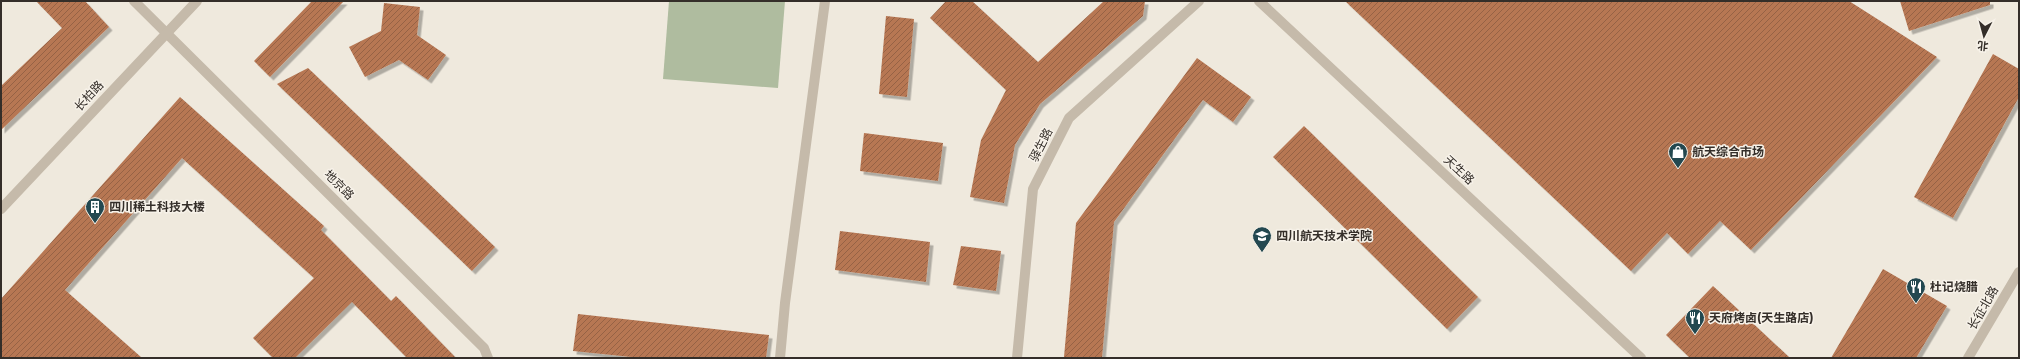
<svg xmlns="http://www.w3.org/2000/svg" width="2020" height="359" viewBox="0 0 2020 359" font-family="Montserrat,'Noto Sans SC',sans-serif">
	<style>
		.pitch { fill: #afbc9f }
		.building { fill: url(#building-hatch); filter: url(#shadow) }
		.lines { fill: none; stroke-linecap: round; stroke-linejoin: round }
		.minor { stroke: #c5baaa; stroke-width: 10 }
		.tertiary { stroke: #c5baaa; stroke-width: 10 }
		.labels { text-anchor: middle; stroke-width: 3; stroke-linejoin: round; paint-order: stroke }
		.street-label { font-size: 12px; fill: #342e29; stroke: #f7f2e9 }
		.poi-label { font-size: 12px; font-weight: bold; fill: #342e29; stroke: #f7f2e9; text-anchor: start }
	</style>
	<defs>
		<pattern id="building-hatch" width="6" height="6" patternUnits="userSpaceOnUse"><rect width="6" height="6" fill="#b77753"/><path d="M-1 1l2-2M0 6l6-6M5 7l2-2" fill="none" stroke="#966245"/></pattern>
		<filter id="shadow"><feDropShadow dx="3.5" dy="3.5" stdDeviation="0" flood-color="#0004"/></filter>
	</defs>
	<rect width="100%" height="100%" fill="#efe9dd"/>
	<!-- pitch -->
	<path class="pitch" d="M 669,1 L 785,1 L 778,88 L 663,79 Z"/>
	<!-- building -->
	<path class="building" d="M 36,1 L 85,1 L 109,27 L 1,130 L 1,86 L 62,28 Z
		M 312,1 L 344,1 L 270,77 L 254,61 Z
		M 946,1 L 972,1 L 1038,62 L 1104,1 L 1145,1 L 1143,16 L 1040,104 L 1015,145 L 1004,203 L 970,197 L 981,140 L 1006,90 L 930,18 Z
		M 1345,1 L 1849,1 L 1937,57 L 1751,250 L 1720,221 L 1688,254 L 1667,233 L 1631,271 Z
		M 1900,1 L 1990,1 L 1990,5 L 1909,31 Z
		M 384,3 L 420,7 L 417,35 L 446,55 L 428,80 L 399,60 L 365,77 L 349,47 L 381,31 Z
		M 886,16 L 914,19 L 907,97 L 879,94 Z
		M 1993,54 L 2019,69 L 2019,97 L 1953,218 L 1914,197 Z
		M 1197,58 L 1251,97 L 1233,122 L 1203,100 L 1114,222 L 1102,358 L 1064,357 L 1076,223 Z
		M 308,68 L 495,247 L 472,271 L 277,84 Z
		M 180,97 L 324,226 L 321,230 L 391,301 L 396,296 L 456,358 L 407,358 L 352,302 L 295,358 L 273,358 L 253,338 L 314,278 L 182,158 L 65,290 L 142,358 L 1,358 L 1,299 Z
		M 1304,126 L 1478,297 L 1447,329 L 1273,157 Z
		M 864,133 L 943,143 L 938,181 L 860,171 Z
		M 840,231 L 930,242 L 926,282 L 835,270 Z
		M 961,246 L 1001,251 L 996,291 L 953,285 Z
		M 1883,269 L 1947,306 L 1916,358 L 1831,358 Z
		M 1713,286 L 1790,358 L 1690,358 L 1666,335 Z
		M 578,314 L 769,335 L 766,358 L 641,358 L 573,351 Z"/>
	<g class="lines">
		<!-- minor -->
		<path class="minor" d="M 134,1 L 484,348 L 488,358
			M 1259,1 L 1641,358
			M 780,358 L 785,303 L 825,1
			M 1017,358 L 1033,189 L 1069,118 L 1199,1"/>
		<!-- tertiary -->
		<path class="tertiary" d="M 1,209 L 197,1
			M 1968,358 L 2019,272"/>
	</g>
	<!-- icons -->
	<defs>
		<g id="shop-pin" transform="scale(1)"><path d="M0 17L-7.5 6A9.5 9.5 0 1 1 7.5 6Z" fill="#234850" stroke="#f7f2e9"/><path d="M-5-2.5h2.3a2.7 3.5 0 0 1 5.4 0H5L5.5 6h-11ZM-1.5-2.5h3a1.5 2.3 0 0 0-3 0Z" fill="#fff"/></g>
		<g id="building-pin" transform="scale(1)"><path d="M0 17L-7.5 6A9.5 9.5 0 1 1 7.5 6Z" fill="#234850" stroke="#f7f2e9"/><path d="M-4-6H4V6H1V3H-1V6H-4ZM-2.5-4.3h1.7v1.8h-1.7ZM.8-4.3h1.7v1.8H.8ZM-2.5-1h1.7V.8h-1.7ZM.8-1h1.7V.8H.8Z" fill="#fff"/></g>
		<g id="university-pin" transform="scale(1)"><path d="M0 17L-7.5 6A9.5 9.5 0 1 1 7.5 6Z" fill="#234850" stroke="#f7f2e9"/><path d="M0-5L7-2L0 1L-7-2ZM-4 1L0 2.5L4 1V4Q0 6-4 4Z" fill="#fff"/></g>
		<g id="restaurant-pin" transform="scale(1)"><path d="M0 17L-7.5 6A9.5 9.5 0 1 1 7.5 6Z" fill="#234850" stroke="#f7f2e9"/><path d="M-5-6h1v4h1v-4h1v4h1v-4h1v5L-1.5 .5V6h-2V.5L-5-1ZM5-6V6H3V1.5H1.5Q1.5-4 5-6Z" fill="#fff"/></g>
	</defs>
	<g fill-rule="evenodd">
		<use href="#shop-pin" x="1678" y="152"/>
		<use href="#building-pin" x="95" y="207"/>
		<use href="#university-pin" x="1262" y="236"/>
		<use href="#restaurant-pin" x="1916" y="287"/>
		<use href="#restaurant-pin" x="1695" y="318"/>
	</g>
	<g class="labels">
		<!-- street labels -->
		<g class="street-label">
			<text transform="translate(89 96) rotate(-47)" y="4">长柏路</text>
			<text transform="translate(1041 145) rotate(-63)" y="4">驿生路</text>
			<text transform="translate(1459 170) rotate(43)" y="4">天生路</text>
			<text transform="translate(339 185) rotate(45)" y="4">地京路</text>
			<text transform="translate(1983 308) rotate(-60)" y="4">长征北路</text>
		</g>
		<!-- poi labels -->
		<g class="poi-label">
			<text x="1692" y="156">航天综合市场</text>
			<text x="109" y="211">四川稀土科技大楼</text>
			<text x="1276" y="240">四川航天技术学院</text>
			<text x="1930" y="291">杜记烧腊</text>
			<text x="1709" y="322">天府烤卤(天生路店)</text>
		</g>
	</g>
	<!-- border -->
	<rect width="2020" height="359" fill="none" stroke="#342e29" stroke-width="4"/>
	<!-- north arrow -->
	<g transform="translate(1984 36) rotate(186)" stroke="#f7f2e9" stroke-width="3" paint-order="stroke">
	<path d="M0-3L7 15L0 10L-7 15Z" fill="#342e29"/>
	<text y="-6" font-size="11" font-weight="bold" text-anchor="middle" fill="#342e29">北</text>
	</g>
</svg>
